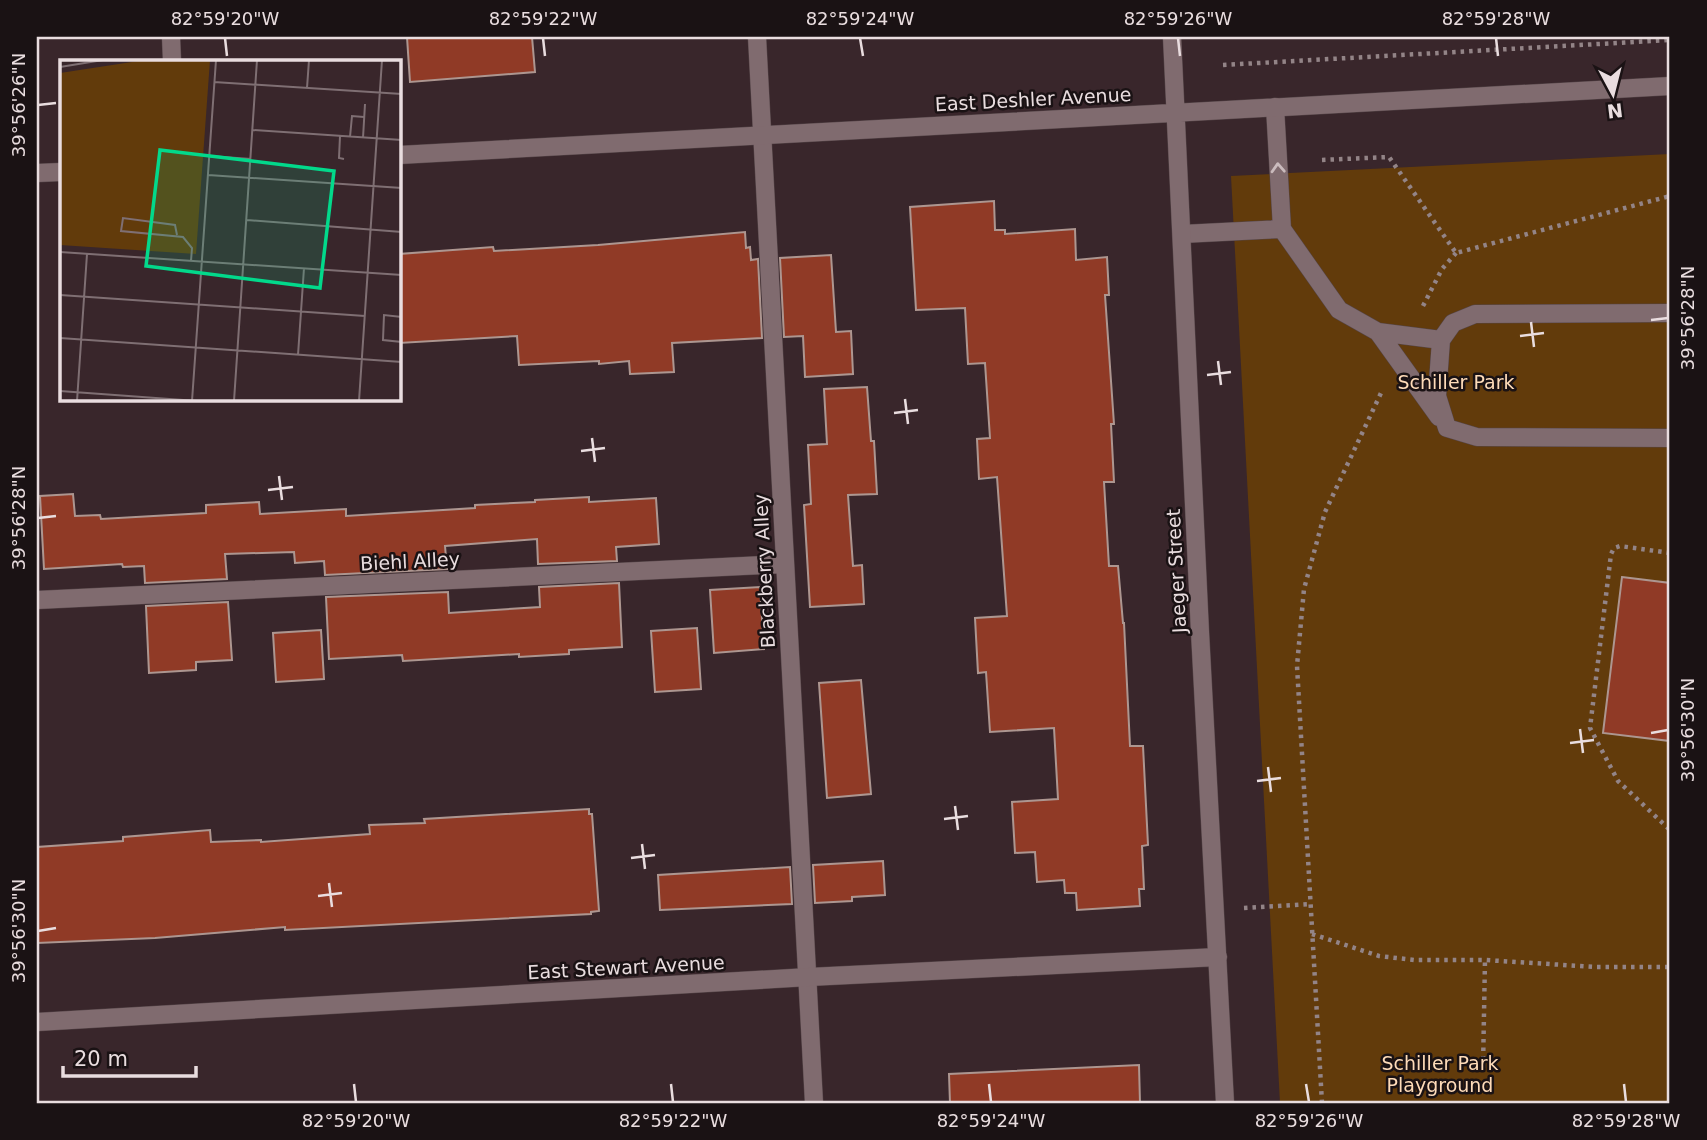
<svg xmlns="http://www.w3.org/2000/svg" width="1707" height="1140" viewBox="0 0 1707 1140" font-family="'DejaVu Sans',sans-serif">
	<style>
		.green { fill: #623b0b }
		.building { fill: #903a26; stroke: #ad9690; stroke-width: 2 }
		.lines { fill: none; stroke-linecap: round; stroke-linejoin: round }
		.lane-casing { stroke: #544548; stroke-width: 19 }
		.street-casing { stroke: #544548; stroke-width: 19 }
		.path { stroke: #938487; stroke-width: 4.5; stroke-dasharray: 3.5 5; stroke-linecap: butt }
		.lane { stroke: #806b6f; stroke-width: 18 }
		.street { stroke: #806b6f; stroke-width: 18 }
		.oneway { stroke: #cabbbd }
		.ticks { fill: none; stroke: #e9dddf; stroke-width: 2.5 }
		.labels { text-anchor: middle; stroke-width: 5; stroke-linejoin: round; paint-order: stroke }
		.street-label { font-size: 19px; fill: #e9dddf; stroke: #1a1214 }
		.park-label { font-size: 19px; fill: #fedbb8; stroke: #1a1214 }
		.inset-road { fill: none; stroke: #7f6f73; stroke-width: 2 }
		.view { fill: #02d98b; fill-opacity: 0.15; stroke: #02d98b; stroke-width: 3.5 }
		.inset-edge { fill: none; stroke: #e9dddf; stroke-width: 3.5 }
		.neatline { fill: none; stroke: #e9dddf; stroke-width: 2.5 }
		.ticks-label { font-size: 18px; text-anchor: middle; fill: #e9dddf }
	</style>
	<rect width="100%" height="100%" fill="#39262b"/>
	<!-- green -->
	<path class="green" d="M 1670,154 L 1670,1103 L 1280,1103 L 1231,176 Z"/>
	<!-- building -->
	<path class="building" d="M 407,37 L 532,37 L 535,72 L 410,82 Z
		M 994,201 L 995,230 L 1005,230 L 1005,234 L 1075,229 L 1076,260 L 1107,257 L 1109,295 L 1105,295 L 1114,424 L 1111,424 L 1114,482 L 1104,482 L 1109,566 L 1118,566 L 1123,623 L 1124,623 L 1130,746 L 1143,746 L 1148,845 L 1142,846 L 1144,889 L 1139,889 L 1140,906 L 1077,910 L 1076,893 L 1065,893 L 1064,880 L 1037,882 L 1035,852 L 1015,853 L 1012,802 L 1058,799 L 1054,728 L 990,732 L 986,672 L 978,673 L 975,618 L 1007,616 L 997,477 L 979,479 L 977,439 L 990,438 L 985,363 L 968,364 L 965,308 L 916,310 L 910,207 Z
		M 745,232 L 746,248 L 750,247 L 751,260 L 758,259 L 762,338 L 672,343 L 674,372 L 630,374 L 629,361 L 599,364 L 599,361 L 519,365 L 517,336 L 399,343 L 399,254 L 493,247 L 494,251 L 598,245 Z
		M 831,255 L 836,332 L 851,331 L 853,374 L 805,377 L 803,336 L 784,337 L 780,258 Z
		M 867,387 L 871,441 L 874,441 L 877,494 L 848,495 L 853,566 L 862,565 L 864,604 L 810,607 L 804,505 L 811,504 L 808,445 L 827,444 L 824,389 Z
		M 73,494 L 75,516 L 100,515 L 101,519 L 206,513 L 206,505 L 259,502 L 260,514 L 346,509 L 346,516 L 475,508 L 475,505 L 535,502 L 535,500 L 589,497 L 589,502 L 656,498 L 659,544 L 616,547 L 617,561 L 538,564 L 537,539 L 445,546 L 447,569 L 325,575 L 324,561 L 295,563 L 294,552 L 225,554 L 227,579 L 145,583 L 144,566 L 123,567 L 122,564 L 44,569 L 40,496 Z
		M 1622,577 L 1670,583 L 1670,741 L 1603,733 Z
		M 619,583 L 622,647 L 569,650 L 569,654 L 519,657 L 519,654 L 403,661 L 402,655 L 329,659 L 326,597 L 448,592 L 449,613 L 540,607 L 539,587 Z
		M 760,587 L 764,649 L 714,653 L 710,590 Z
		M 228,602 L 232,660 L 196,662 L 196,670 L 149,673 L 146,606 Z
		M 697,628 L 701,689 L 655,692 L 651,631 Z
		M 321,630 L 324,679 L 276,682 L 273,633 Z
		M 861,680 L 871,794 L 827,798 L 819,683 Z
		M 589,809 L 589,814 L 592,814 L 599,911 L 591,912 L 591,914 L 285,930 L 285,927 L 155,938 L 37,943 L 37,847 L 123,841 L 123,837 L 210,830 L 211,842 L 261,840 L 261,842 L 370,834 L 369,825 L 425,823 L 424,819 Z
		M 883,861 L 885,895 L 852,897 L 852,901 L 815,903 L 813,865 Z
		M 790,867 L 792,904 L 660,910 L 658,875 Z
		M 1139,1065 L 1140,1103 L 950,1103 L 949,1074 Z"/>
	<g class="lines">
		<!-- lane casing -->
		<g class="lane-casing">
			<path id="lane" d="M 171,37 L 172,61
				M 757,37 L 814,1103
				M 1275,107 L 1282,229 L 1339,310 L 1378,332 L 1441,340
				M 1182,234 L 1282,229
				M 1670,313 L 1475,314 L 1453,323 L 1441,340 L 1437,396 L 1447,428 L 1477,437 L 1670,438
				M 1378,332 L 1439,417
				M 37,600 L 785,564"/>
		</g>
		<!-- street casing -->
		<g class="street-casing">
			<path id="street" d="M 1172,37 L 1200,632 L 1225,1103
				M 399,155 L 1670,86
				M 37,173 L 61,172
				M 37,1022 L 809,977 L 1218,957"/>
		</g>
		<!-- path -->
		<path class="path" d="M 1223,65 L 1670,40
			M 1322,160 L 1389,157 L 1456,253 L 1670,196
			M 1423,306 L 1442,269 L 1456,253
			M 1670,553 L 1620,546 L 1614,548 L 1611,554 L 1590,728 L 1618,781 L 1670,830
			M 1244,908 L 1310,904
			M 1312,934 L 1379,956 L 1414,960 L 1485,960 L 1596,967 L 1670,967
			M 1483,1068 L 1485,960
			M 1322,1103 L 1297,666 L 1304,589 L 1325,512 L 1381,393"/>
		<!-- lane -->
		<use href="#lane" class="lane"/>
		<!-- street -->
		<use href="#street" class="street"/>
	</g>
	<!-- one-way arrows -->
	<defs><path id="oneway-chevron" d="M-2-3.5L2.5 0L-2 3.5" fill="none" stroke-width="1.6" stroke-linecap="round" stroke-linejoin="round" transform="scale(1.75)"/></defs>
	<use class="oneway" href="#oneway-chevron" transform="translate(1278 168) rotate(-93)"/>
	<!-- ticks -->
	<path class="ticks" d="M 225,38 L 227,56M 543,38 L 545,56M 860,38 L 863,56M 1178,38 L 1180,56M 1496,38 L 1498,56M 38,105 L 56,103M 1651,320 L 1668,318M 1531,322 L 1534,347M 1520,336 L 1544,333M 1218,361 L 1221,385M 1207,375 L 1231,372M 905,399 L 908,424M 894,413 L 918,410M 592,438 L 595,462M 581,451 L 605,448M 279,476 L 282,500M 268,490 L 293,487M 38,518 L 56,516M 1580,729 L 1583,753M 1651,733 L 1668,730M 1570,743 L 1594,740M 1268,767 L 1271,792M 1257,781 L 1281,778M 955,806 L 958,830M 944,819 L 968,816M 642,844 L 645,869M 631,858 L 655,855M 329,883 L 332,907M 318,896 L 342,893M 38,931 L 56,928M 354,1084 L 356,1102M 671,1084 L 673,1102M 989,1084 L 991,1102M 1306,1084 L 1309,1102M 1624,1084 L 1626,1102"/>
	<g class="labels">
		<!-- street labels -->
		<g class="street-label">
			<text transform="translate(1033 99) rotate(-3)" y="7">East Deshler Avenue</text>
			<text transform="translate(410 561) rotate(-3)" y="7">Biehl Alley</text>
			<text transform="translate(764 571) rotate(-93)" y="7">Blackberry Alley</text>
			<text transform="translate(1176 571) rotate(-93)" y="7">Jaeger Street</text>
			<text transform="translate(626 967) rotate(-3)" y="7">East Stewart Avenue</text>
		</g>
		<!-- park labels -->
		<g class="park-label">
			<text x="1456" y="389">Schiller Park</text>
			<text x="1440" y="1070">Schiller Park<tspan x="1440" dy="22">Playground</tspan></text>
		</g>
	</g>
	<!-- overview -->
	<g transform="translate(60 60)">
		<rect width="341" height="341" fill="#39262b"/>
		<path d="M 85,0 L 150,0 L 136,194 L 0,185 L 0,13 Z" fill="#623b0b"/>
		<path class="inset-road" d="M 0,7 L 43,0M 154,22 L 342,34M 247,28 L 249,0M 193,70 L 342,80M 280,76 L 279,98 L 284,99M 290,77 L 292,56 L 304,57M 303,78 L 305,44M 149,96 L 191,99M 148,115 L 342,128M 187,160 L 342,172M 117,175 L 115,165 L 63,158 L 61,171 L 123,177 L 132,188 L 131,201M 0,192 L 342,215M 0,235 L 305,256M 342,257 L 324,255 L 323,280 L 342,282M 0,278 L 342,302M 238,295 L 244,208M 0,331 L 137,341M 17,341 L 27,194M 132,341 L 156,0M 174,341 L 197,0M 299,341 L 322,0"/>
		<path class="view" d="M 100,90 L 274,111 L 260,228 L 86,206 Z"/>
		<rect width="341" height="341" class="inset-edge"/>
	</g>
	<!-- border -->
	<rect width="1707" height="1140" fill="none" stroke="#1a1214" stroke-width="77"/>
	<!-- north arrow -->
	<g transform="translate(1613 94) rotate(173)" stroke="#1a1214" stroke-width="5" paint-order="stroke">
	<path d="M0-5L12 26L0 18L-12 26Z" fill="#e9dddf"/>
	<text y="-10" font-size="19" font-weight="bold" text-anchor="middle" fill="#e9dddf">N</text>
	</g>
	<!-- scale -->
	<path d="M63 1066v10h133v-10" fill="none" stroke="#e9dddf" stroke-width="3.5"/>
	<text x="74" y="1066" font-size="21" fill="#e9dddf" stroke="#1a1214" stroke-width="5" paint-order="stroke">20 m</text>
	<rect x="38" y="38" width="1630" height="1064" class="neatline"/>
	<g class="ticks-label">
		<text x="225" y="25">82°59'20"W</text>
		<text x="543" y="25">82°59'22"W</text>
		<text x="860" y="25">82°59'24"W</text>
		<text x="1178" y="25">82°59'26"W</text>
		<text x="1496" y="25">82°59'28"W</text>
		<text transform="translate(19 105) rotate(-90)" y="6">39°56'26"N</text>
		<text transform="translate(1688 318) rotate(-90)" y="6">39°56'28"N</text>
		<text transform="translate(19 518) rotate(-90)" y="6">39°56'28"N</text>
		<text transform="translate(1688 730) rotate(-90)" y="6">39°56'30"N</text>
		<text transform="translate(19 931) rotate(-90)" y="6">39°56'30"N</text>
		<text x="356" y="1127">82°59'20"W</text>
		<text x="673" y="1127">82°59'22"W</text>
		<text x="991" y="1127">82°59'24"W</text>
		<text x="1309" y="1127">82°59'26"W</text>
		<text x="1626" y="1127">82°59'28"W</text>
	</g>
</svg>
